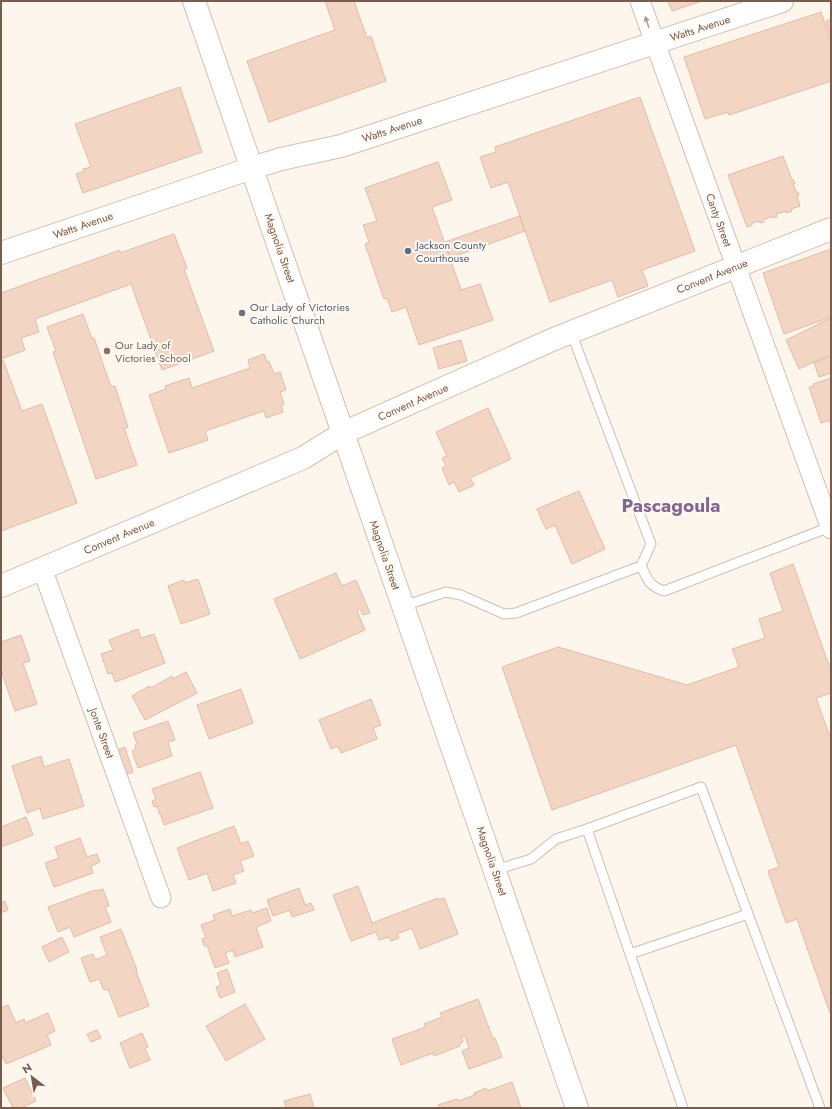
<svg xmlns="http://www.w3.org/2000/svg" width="832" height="1109" viewBox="0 0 832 1109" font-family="Jost,sans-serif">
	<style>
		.building { fill: #f3d5c3; stroke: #e6bba3 }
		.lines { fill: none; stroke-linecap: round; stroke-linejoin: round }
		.lane-casing { stroke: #d1beb0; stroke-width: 11 }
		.street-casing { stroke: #d1beb0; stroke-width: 21 }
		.secondary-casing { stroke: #d6c0b0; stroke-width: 24 }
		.lane { stroke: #fff; stroke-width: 9 }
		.street { stroke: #fff; stroke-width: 19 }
		.secondary { stroke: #fff; stroke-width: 22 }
		.oneway { fill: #af9d94 }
		.service-dot { fill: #5c6f8a; stroke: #fffaf3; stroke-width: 1.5 }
		.worship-dot { fill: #6b7280; stroke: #fffaf3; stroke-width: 1.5 }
		.education-dot { fill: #8d6e63; stroke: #fffaf3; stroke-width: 1.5 }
		.labels { text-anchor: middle; stroke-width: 4; stroke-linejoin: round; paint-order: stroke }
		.street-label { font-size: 11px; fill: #7a5c4d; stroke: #fffaf3 }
		.service-label { font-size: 11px; fill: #4e5e75; stroke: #fffaf3; text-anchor: start }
		.worship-label { font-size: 11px; fill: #5b616d; stroke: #fffaf3; text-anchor: start }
		.education-label { font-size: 11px; fill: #785e54; stroke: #fffaf3; text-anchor: start }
		.town-label { font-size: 19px; font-weight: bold; fill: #846695; stroke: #fffaf3 }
	</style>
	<rect width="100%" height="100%" fill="#fdf6ec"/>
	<!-- building -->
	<path class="building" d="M 325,1 L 354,1 L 367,38 L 371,36 L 386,81 L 269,122 L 247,61 L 335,30 Z
		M 668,1 L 702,1 L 672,11 Z
		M 821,12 L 831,42 L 831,81 L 729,115 L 728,112 L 705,119 L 684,57 Z
		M 831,19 L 831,37 L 826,21 Z
		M 180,87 L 202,152 L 83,193 L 76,174 L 84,171 L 83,169 L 91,167 L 75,124 Z
		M 640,97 L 695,251 L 642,270 L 648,286 L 618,297 L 612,280 L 550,302 L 508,182 L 491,188 L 480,157 L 496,152 L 495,147 Z
		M 783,156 L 792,180 L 793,179 L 795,184 L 793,184 L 796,192 L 798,192 L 799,195 L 797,196 L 800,206 L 791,209 L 792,211 L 786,213 L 786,211 L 776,214 L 777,217 L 773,218 L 773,216 L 763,220 L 764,222 L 760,223 L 759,221 L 752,223 L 752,225 L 747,227 L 728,175 Z
		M 438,162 L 452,200 L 432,207 L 450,258 L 461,290 L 480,284 L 493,320 L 419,345 L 406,307 L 392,312 L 387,298 L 384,299 L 365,244 L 369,242 L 363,225 L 377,221 L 365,188 Z
		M 520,216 L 525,231 L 450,258 L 445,242 Z
		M 174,234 L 187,268 L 184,269 L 214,351 L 162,370 L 131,284 L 35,319 L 39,332 L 21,338 L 25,350 L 1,359 L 1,293 L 120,250 L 120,253 Z
		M 831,249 L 831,317 L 784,334 L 763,273 Z
		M 83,314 L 92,339 L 94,338 L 111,387 L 115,386 L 128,427 L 124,428 L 137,465 L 96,479 L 53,352 L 56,351 L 47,327 Z
		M 831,318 L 831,354 L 799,369 L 786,340 Z
		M 461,340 L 467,361 L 439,369 L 433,348 Z
		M 264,354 L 267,362 L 269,361 L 274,374 L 280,372 L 286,390 L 280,392 L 284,404 L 281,405 L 283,412 L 266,418 L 264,411 L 205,431 L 208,440 L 169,453 L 149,395 L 166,389 L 165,386 L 189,378 L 192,388 L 250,368 L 248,360 Z
		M 831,356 L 831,373 L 819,377 L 814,363 Z
		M 3,360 L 22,411 L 42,404 L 77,503 L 1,531 L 1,361 Z
		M 831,378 L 831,420 L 821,423 L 809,387 L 814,386 L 813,384 Z
		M 488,408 L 511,459 L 470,478 L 474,485 L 459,492 L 454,482 L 449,485 L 442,468 L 446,466 L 442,458 L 447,456 L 436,432 Z
		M 579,491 L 605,549 L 572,564 L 555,525 L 546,529 L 537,509 Z
		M 793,564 L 831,671 L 831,693 L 816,698 L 831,740 L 831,1016 L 797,919 L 786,923 L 768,871 L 779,867 L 736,745 L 552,810 L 502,667 L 558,647 L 687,685 L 739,667 L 732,649 L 765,638 L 759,619 L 783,611 L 770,573 Z
		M 336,573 L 342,586 L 356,580 L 370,613 L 363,615 L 360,609 L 357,611 L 365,630 L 300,659 L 274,599 Z
		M 198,579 L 210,614 L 181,624 L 168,586 L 184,580 L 185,583 Z
		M 138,629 L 141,638 L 154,634 L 165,663 L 115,682 L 112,673 L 108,674 L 101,654 L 113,650 L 109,640 Z
		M 21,635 L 30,661 L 23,663 L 37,704 L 15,711 L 1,670 L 1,642 Z
		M 186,672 L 197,693 L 145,720 L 132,696 L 149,686 L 151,688 L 172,676 L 173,679 Z
		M 241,689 L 253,723 L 209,739 L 197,705 Z
		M 371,699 L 381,725 L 373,728 L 377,739 L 341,753 L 338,746 L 331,749 L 319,720 Z
		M 168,721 L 175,740 L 168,742 L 172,756 L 138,768 L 132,751 L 136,749 L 135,745 L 137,744 L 133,733 Z
		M 125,747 L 133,772 L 125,775 L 117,750 Z
		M 41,756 L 44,767 L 69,759 L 84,806 L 43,819 L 40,808 L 27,813 L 12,766 Z
		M 200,772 L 213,808 L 164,825 L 157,806 L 154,807 L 152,801 L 156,799 L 152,789 Z
		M 26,817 L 33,835 L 1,847 L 1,827 Z
		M 234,826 L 241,844 L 248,841 L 254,856 L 240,861 L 244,871 L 233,875 L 236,883 L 213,891 L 207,873 L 189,880 L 177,848 Z
		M 80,838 L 87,857 L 97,854 L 100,862 L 91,866 L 93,873 L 54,887 L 45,863 L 59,858 L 55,847 Z
		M 358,886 L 372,923 L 438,898 L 439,900 L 444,898 L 458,934 L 420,949 L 412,928 L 397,934 L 399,938 L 391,941 L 389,937 L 379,940 L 376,932 L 351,941 L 333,895 Z
		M 299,888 L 305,905 L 311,903 L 314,910 L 292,917 L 290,910 L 273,916 L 267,900 Z
		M 103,889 L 109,906 L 105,907 L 111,922 L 74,937 L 70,927 L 58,932 L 48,907 L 95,890 L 96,891 Z
		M 5,901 L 8,910 L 1,913 L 1,903 Z
		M 267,908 L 271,921 L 256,927 L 263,947 L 235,957 L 233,950 L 225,953 L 229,963 L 215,968 L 207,945 L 204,946 L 202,939 L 206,938 L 201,925 L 215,920 L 213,915 L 230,909 L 232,916 L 251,910 L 252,913 Z
		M 121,929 L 137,970 L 136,971 L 149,1006 L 119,1017 L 108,989 L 104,990 L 99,979 L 90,982 L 81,958 L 93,954 L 95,960 L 107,955 L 100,937 Z
		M 62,937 L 69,952 L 49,962 L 42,947 Z
		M 227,969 L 235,992 L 220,998 L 216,987 L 221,985 L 217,973 Z
		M 478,999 L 493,1039 L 495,1038 L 502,1057 L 469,1069 L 462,1051 L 469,1048 L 465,1036 L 461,1037 L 463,1042 L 460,1043 L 460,1046 L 434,1056 L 433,1053 L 401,1065 L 392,1039 L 426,1027 L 424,1024 L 442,1017 L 440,1013 Z
		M 245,1004 L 265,1039 L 226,1061 L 206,1026 Z
		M 8,1005 L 16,1023 L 24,1019 L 25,1023 L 48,1013 L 55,1031 L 47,1035 L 51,1045 L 6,1064 L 1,1053 L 1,1008 Z
		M 97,1030 L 101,1038 L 91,1042 L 87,1034 Z
		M 142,1033 L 148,1047 L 145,1048 L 150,1060 L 130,1068 L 120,1043 Z
		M 25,1078 L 36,1101 L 21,1108 L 13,1108 L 3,1088 Z
		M 512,1082 L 521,1108 L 439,1108 L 438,1105 L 457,1099 L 458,1101 L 475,1095 L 474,1093 L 486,1088 L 487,1091 Z
		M 310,1094 L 314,1108 L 286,1108 L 284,1101 Z"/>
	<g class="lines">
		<!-- lane casing -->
		<g class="lane-casing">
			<path id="lane" d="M 571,332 L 651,544 L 641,566 C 648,580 649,586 664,591 L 830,527
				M 403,606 L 446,592 L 461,595 L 504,614 L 516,613 L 641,566
				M 587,829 L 701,787 L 820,1108
				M 495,870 L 531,859 L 556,839 L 587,829 L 683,1108
				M 630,954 L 748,914"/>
		</g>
		<!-- street casing -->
		<g class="street-casing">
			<path id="street" d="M 640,1 L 831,529
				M 42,568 L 161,898"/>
		</g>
		<!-- secondary casing -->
		<g class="secondary-casing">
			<path id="secondary" d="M 194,1 L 343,433 L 577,1108
				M 1,253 L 252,168 L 281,159 L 341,146 L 782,1
				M 1,586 L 303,458 L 343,433 L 554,339 L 831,229"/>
		</g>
		<!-- lane -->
		<use href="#lane" class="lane"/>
		<!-- street -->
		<use href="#street" class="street"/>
		<!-- secondary -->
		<use href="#secondary" class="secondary"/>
	</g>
	<!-- one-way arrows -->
	<defs><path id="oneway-solid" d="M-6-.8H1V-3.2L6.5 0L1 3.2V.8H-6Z"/></defs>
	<use class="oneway" href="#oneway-solid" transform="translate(647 22) rotate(-109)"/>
	<!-- markers -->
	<circle class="service-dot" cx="408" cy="251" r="4"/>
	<circle class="worship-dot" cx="242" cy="313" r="4"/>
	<circle class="education-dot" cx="107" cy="351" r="4"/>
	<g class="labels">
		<!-- street labels -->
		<g class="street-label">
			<text transform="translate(700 28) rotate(-18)" y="4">Watts Avenue</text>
			<text transform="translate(392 129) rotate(-18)" y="4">Watts Avenue</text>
			<text transform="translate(719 220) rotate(70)" y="4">Canty Street</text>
			<text transform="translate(83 225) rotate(-19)" y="4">Watts Avenue</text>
			<text transform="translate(280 248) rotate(71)" y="4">Magnolia Street</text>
			<text transform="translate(712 276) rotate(-22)" y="4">Convent Avenue</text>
			<text transform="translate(413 402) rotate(-24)" y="4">Convent Avenue</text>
			<text transform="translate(119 536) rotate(-23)" y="4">Convent Avenue</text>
			<text transform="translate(385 555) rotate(71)" y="4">Magnolia Street</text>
			<text transform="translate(102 733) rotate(70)" y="4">Jonte Street</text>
			<text transform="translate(492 861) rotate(71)" y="4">Magnolia Street</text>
		</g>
		<!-- service labels -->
		<g class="service-label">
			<text x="416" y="249">Jackson County<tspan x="416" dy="13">Courthouse</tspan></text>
		</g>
		<!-- worship labels -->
		<g class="worship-label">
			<text x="250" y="311">Our Lady of Victories<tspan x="250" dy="13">Catholic Church</tspan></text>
		</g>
		<!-- education labels -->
		<g class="education-label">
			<text x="115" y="349">Our Lady of<tspan x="115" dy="13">Victories School</tspan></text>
		</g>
		<!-- town labels -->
		<g class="town-label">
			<text x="671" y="512">Pascagoula</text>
		</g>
	</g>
	<!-- border -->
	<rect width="832" height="1109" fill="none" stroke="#7a5c4d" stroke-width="4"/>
	<!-- north arrow -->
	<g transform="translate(32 1077) rotate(329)" stroke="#fffaf3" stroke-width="3" paint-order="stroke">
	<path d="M0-3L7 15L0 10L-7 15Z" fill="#7a5c4d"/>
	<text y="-6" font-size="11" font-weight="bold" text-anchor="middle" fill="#7a5c4d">N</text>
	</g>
</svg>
